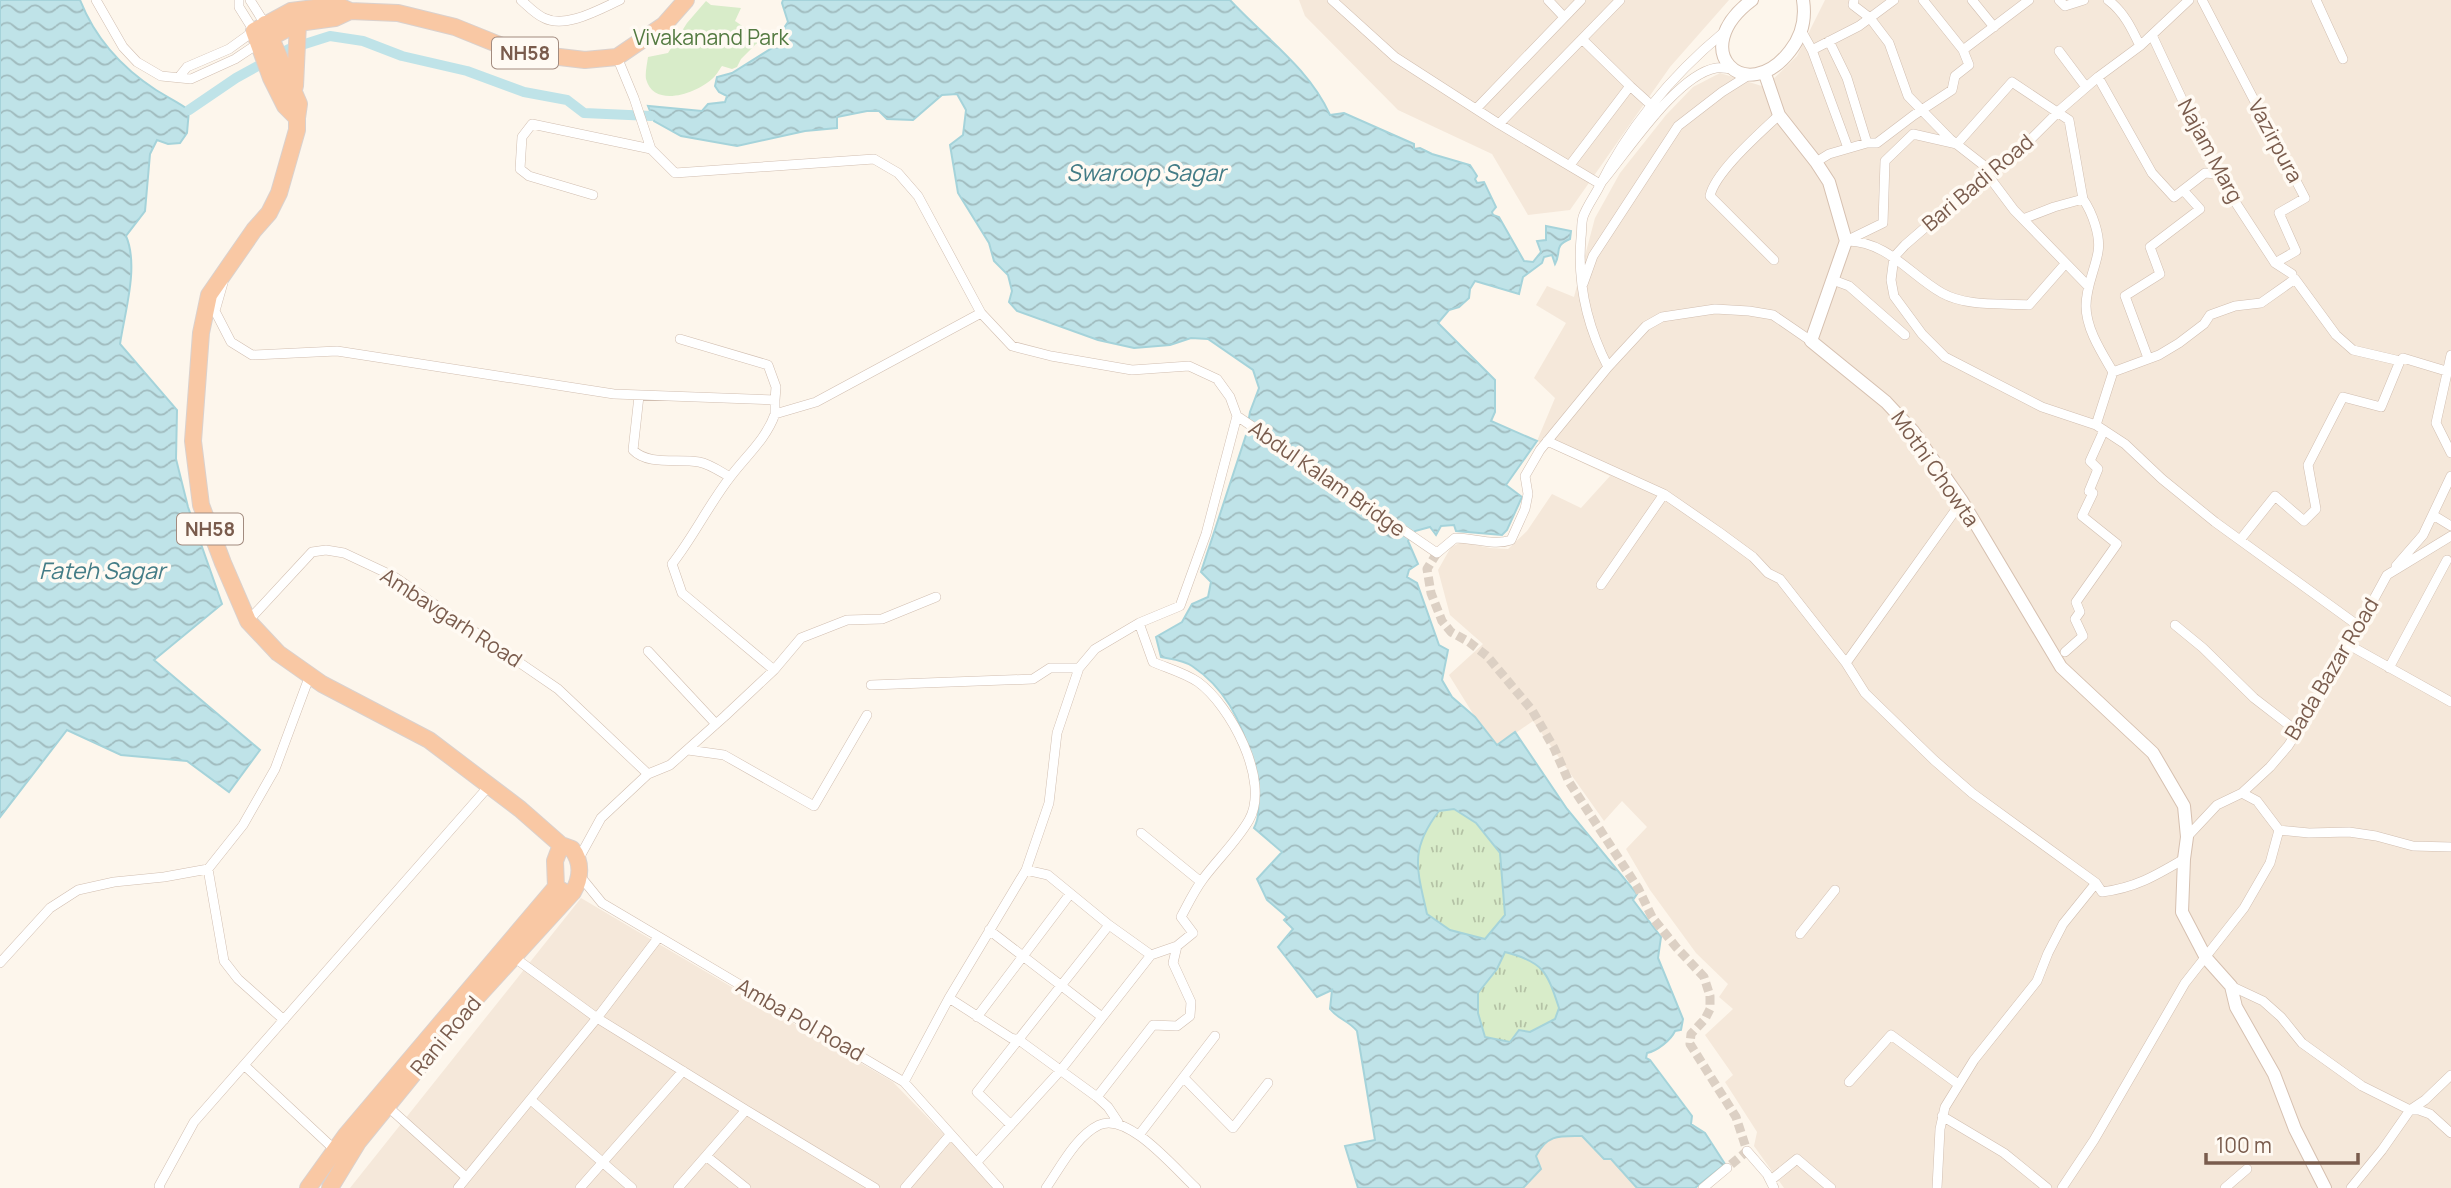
<svg xmlns="http://www.w3.org/2000/svg" width="2451" height="1188" viewBox="0 0 2451 1188" font-family="Manrope,sans-serif">
	<style>
		.residential { fill: #f5e8da }
		.grass { fill: url(#grass-tufts) }
		.park { fill: #d8ecc9 }
		.water { fill: url(#water-waves); stroke: #a5d3da; stroke-width: 2; fill-rule: evenodd }
		.lines { fill: none; stroke-linecap: round; stroke-linejoin: round }
		.canal { stroke: #bfe3e8; stroke-width: 10 }
		.minor-tunnel { stroke: #dcd0c4; stroke-width: 9; stroke-dasharray: 9 4.5; stroke-linecap: butt }
		.minor-casing { stroke: #d1beb0; stroke-width: 10 }
		.secondary-casing { stroke: #d6c0b0; stroke-width: 14 }
		.trunk-casing { stroke: #dad1cd; stroke-width: 18 }
		.minor { stroke: #fff; stroke-width: 9 }
		.secondary { stroke: #fff; stroke-width: 12 }
		.trunk { stroke: #f9c8a4; stroke-width: 16 }
		.labels { text-anchor: middle; stroke-width: 7; stroke-linejoin: round; paint-order: stroke }
		.shield { fill: #fffaf3; stroke: #a28b7f; stroke-width: 2 }
		.shield-label { font-size: 19px; font-weight: bold; fill: #7a5c4d }
		.park-label { font-size: 21px; fill: #537a41; stroke: #fffaf3 }
		.street-label { font-size: 21px; fill: #7a5c4d; stroke: #fffaf3 }
		.water-label { font-size: 23px; font-style: italic; fill: #437c86; stroke: #fffaf3 }
	</style>
	<defs>
		<pattern id="grass-tufts" width="24" height="20" patternUnits="userSpaceOnUse" patternTransform="scale(1.75)"><rect width="24" height="20" fill="#d8ecc9"/><path d="M3 7l-1-3M5 7V3M7 7l1-3M15 17l-1-3M17 17v-4M19 17l1-3" fill="none" stroke="#b4c2a5"/></pattern>
		<pattern id="water-waves" width="16" height="10" patternUnits="userSpaceOnUse" patternTransform="scale(1.75)"><rect width="16" height="10" fill="#bfe3e8"/><path d="M0 5q4-4 8 0t8 0" fill="none" stroke="#a0bbbe"/></pattern>
	</defs>
	<rect width="100%" height="100%" fill="#fdf6ec"/>
	<!-- residential -->
	<path class="residential" d="M 1299,0 L 1729,0 L 1670,67 L 1570,210 L 1528,215 L 1492,154 L 1398,110 L 1305,16 Z
		M 1825,0 L 2451,0 L 2451,1188 L 1784,1188 L 1754,1146 L 1757,1132 L 1725,1082 L 1733,1075 L 1705,1035 L 1733,1009 L 1719,997 L 1728,984 L 1696,953 L 1650,890 L 1626,849 L 1647,827 L 1622,801 L 1604,821 L 1533,721 L 1497,746 L 1475,717 L 1449,675 L 1483,644 L 1450,615 L 1438,570 L 1451,547 L 1462,542 L 1490,548 L 1508,549 L 1527,531 L 1552,494 L 1581,508 L 1610,476 L 1537,441 L 1555,398 L 1534,378 L 1566,323 L 1536,305 L 1547,286 L 1574,297 L 1595,218 L 1620,173 L 1666,115 L 1693,87 L 1720,73 L 1765,87 L 1797,56 Z
		M 581,898 L 893,1082 L 996,1188 L 350,1188 Z
		M 1569,1136 L 1582,1136 L 1611,1158 L 1637,1188 L 1523,1188 L 1541,1169 L 1536,1156 L 1541,1145 L 1553,1137 Z"/>
	<!-- grass -->
	<path class="grass" d="M 1454,809 L 1476,823 L 1500,853 L 1505,915 L 1485,939 L 1450,930 L 1427,914 C 1417,869 1409,850 1439,811 Z
		M 1505,952 C 1544,962 1547,972 1560,1008 L 1555,1019 L 1510,1042 L 1485,1037 L 1478,1013 L 1478,993 L 1497,969 Z"/>
	<!-- park -->
	<path class="park" d="M 706,1 L 711,5 L 741,8 L 735,21 C 740,24 747,30 752,30 C 763,32 773,30 782,39 L 778,45 L 756,44 L 741,59 L 737,67 L 732,69 L 722,66 C 719,70 716,76 712,79 C 697,93 654,109 646,79 C 645,73 647,64 648,57 L 668,53 L 687,23 Z"/>
	<!-- water -->
	<path class="water" d="M 0,0 L 80,0 C 95,38 122,68 156,90 C 167,97 178,102 189,110 L 187,133 L 180,143 L 168,144 L 157,140 L 150,154 L 145,211 L 126,236 C 139,266 125,311 120,344 L 177,410 L 176,459 L 188,507 L 222,604 L 154,660 L 260,750 L 229,792 L 187,761 L 121,755 L 67,730 L 0,817 Z
		M 783,0 L 1230,0 C 1264,37 1309,68 1330,115 L 1344,113 L 1414,144 L 1414,149 L 1420,148 L 1432,154 L 1470,165 L 1477,176 L 1475,179 L 1477,183 L 1484,182 L 1496,207 L 1492,212 L 1493,215 L 1499,217 L 1524,261 L 1533,262 L 1541,252 L 1537,241 L 1546,240 L 1546,226 L 1571,231 L 1570,239 C 1553,246 1562,251 1555,264 L 1552,255 L 1544,257 L 1542,263 L 1523,277 L 1519,294 L 1475,281 L 1470,289 L 1469,298 L 1459,307 L 1449,310 L 1438,323 L 1495,380 L 1495,412 L 1491,421 L 1537,441 L 1506,485 L 1522,497 L 1507,530 L 1502,535 L 1456,531 L 1454,525 L 1441,526 L 1436,535 L 1430,527 L 1415,531 L 1408,541 L 1418,564 L 1409,570 L 1407,577 L 1417,583 L 1439,645 L 1448,650 L 1442,680 L 1452,697 L 1475,717 L 1497,745 L 1515,732 L 1567,809 L 1637,894 L 1633,900 L 1661,937 L 1658,958 L 1683,1019 L 1681,1030 L 1675,1031 C 1671,1040 1657,1051 1647,1053 L 1646,1058 L 1650,1060 L 1692,1116 L 1691,1124 L 1705,1133 L 1725,1164 L 1695,1188 L 1637,1188 L 1611,1159 L 1604,1159 L 1582,1136 C 1560,1136 1547,1134 1536,1156 L 1541,1169 L 1523,1188 L 1358,1188 L 1345,1146 L 1375,1140 L 1357,1031 C 1349,1021 1338,1019 1330,1009 L 1332,990 L 1317,997 L 1278,947 L 1293,929 L 1284,920 L 1287,917 L 1267,900 L 1257,879 L 1282,852 L 1254,828 C 1261,814 1258,803 1256,787 C 1250,740 1233,693 1192,666 C 1184,660 1171,659 1161,657 L 1156,637 L 1182,622 L 1192,604 L 1208,597 L 1211,582 L 1201,572 L 1246,435 L 1250,412 L 1259,388 L 1253,370 L 1208,339 L 1191,338 L 1170,345 L 1134,348 L 1098,340 L 1017,311 L 1009,302 L 1012,291 L 1008,275 L 994,261 L 989,243 L 958,193 L 950,145 L 963,135 L 966,110 L 957,94 L 942,95 L 913,120 L 887,119 L 879,111 L 867,111 L 837,117 L 837,128 L 805,131 L 737,146 L 681,136 L 654,121 L 648,106 L 702,111 L 708,104 L 725,102 L 727,96 L 719,92 L 715,86 L 717,77 L 732,73 L 780,43 L 782,31 L 788,22 L 782,3 ZM 1454,809 L 1476,823 L 1500,853 L 1505,915 L 1485,939 L 1450,930 L 1427,914 C 1417,869 1409,850 1439,811 ZM 1505,952 C 1544,962 1547,972 1559,1008 L 1555,1019 L 1530,1032 L 1519,1030 L 1510,1042 L 1485,1037 L 1478,1013 L 1478,993 L 1497,969 Z"/>
	<g class="lines">
		<!-- canal -->
		<path class="canal" d="M 189,110 L 236,78 L 289,49 L 330,36 L 363,41 L 402,56 L 467,71 L 524,92 L 567,100 L 584,113 L 651,116"/>
		<!-- minor-tunnel -->
		<path class="minor-tunnel" d="M 1437,553 L 1427,569 L 1431,593 L 1442,621 L 1451,632 L 1469,642 L 1487,656 L 1532,710 L 1554,748 L 1569,782 L 1638,888 L 1652,917 L 1676,947 L 1704,977 L 1710,996 L 1710,1009 L 1705,1019 L 1691,1034 L 1690,1044 L 1736,1117 L 1747,1151 L 1727,1168"/>
		<!-- minor casing -->
		<g class="minor-casing">
			<path id="minor" d="M 96,0 L 123,47 L 137,62 L 161,76 L 191,79 L 235,59 L 259,43
				M 250,0 L 265,24
				M 521,0 C 528,6 535,14 544,18 C 566,29 600,9 620,0
				M 1332,0 L 1395,57 L 1499,124 L 1600,184 C 1626,154 1676,75 1716,68 C 1721,67 1727,69 1732,69
				M 1548,0 L 1564,17
				M 1854,0 L 1853,5 L 1870,18 L 1889,43 L 1908,96 L 1950,139 L 1991,171
				M 1972,0 L 1994,27
				M 2059,0 L 2065,6 L 2084,0
				M 2108,0 C 2124,12 2132,29 2140,46
				M 2189,0 L 2140,46 L 2098,77 L 2061,109 L 2019,151 L 1987,174 L 1905,245 L 1894,257 L 1891,280 L 1894,296 L 1922,334 L 1945,357 L 2042,407 L 2096,425 L 2125,444 L 2162,479 L 2215,522 L 2360,627
				M 2202,0 L 2305,198 L 2279,213 L 2296,251 L 2275,263
				M 2316,0 L 2343,59
				M 1802,32 L 1812,50 L 1859,26 L 1894,0
				M 2152,35 L 2217,174 L 2275,263 L 2292,274
				M 1829,41 L 1847,78 L 1867,143
				M 1812,50 L 1848,148
				M 1963,50 L 2029,0
				M 2059,51 L 2086,87
				M 617,57 L 634,98 L 651,149 L 675,173 L 874,159 L 898,173 L 918,196 L 981,313 L 1012,346 L 1051,356 L 1132,370 L 1189,366 L 1217,379 L 1230,397 L 1237,416 L 1206,534 L 1180,606 L 1139,623 L 1095,649 L 1079,668 L 1057,733 L 1049,803 L 1026,870 L 949,998 L 904,1082
				M 179,77 L 187,67 L 229,49 L 254,31 L 239,7 L 239,0
				M 2098,77 L 2152,173 L 2174,197 L 2205,173 L 2217,174
				M 1630,86 L 1651,105
				M 1476,109 L 1581,0
				M 1499,124 L 1620,0
				M 1816,162 L 1829,154 L 1867,143 L 1877,143 L 1914,115 L 1952,90 L 1955,76 L 1969,65 L 1963,50 L 1923,0
				M 1570,165 L 1630,86 L 1582,39
				M 1987,174 L 2014,210 L 2088,286
				M 593,195 L 529,176 L 520,169 L 522,137 L 532,124 L 651,149
				M 2023,219 L 2054,207 L 2083,199 C 2092,212 2101,236 2098,252 C 2095,270 2086,286 2086,306 C 2086,329 2102,353 2113,372 L 2096,425
				M 1846,241 L 1883,223 L 1885,161 L 1913,134 L 1957,144 L 2012,82 L 2069,120 L 2083,199
				M 1848,241 C 1888,242 1910,275 1942,293 C 1967,307 2002,303 2029,305 L 2065,264
				M 1774,260 L 1710,196 C 1715,172 1760,133 1779,115
				M 1833,280 L 1849,286 L 1905,335
				M 223,283 L 215,311 L 231,342 L 252,355 L 337,351 L 614,394 L 775,400 L 776,387 L 768,365 L 680,339
				M 1583,284 L 1593,256 L 1678,126 L 1722,92 L 1749,75
				M 2451,355 L 2436,423 L 2451,453
				M 2148,358 L 2125,296 L 2160,274 L 2150,247 L 2200,209 L 2183,190
				M 1608,367 C 1587,326 1577,284 1581,238 C 1582,232 1581,224 1583,217 C 1586,208 1593,198 1598,189 C 1628,128 1671,76 1724,32
				M 2113,372 L 2159,355 L 2179,343 L 2204,324 L 2210,315 L 2235,306 L 2261,303 L 2295,279 L 2336,335 L 2353,350 L 2400,361 L 2403,358 L 2446,371
				M 639,396 L 633,450 C 648,466 679,458 699,462 C 710,464 721,472 730,477
				M 775,400 L 775,414 L 816,402 L 981,313
				M 1237,416 L 1437,553 L 1455,538 C 1474,538 1494,546 1511,540 L 1525,509 L 1528,494 L 1525,476 L 1540,450 L 1608,367 L 1646,326 L 1662,317 L 1715,309 L 1749,311 L 1773,315 L 1811,341
				M 1547,441 L 1664,494 L 1719,532 L 1753,557 L 1768,573 L 1780,579 L 1846,663 L 1865,693 L 1934,760 L 1972,793 L 2096,883 L 2102,892 C 2135,888 2155,876 2184,859
				M 2433,515 L 2451,526
				M 2240,540 L 2275,496 L 2304,521 L 2316,509 L 2308,465 L 2343,397 L 2381,407 L 2400,361
				M 2396,566 L 2423,535 L 2451,476
				M 1601,585 L 1664,494
				M 248,621 L 312,552 L 326,550 L 344,553 L 393,576 L 558,689 L 648,774
				M 1139,623 L 1153,662 C 1167,668 1185,673 1198,682 C 1230,705 1271,781 1249,820 C 1237,841 1217,860 1203,879 C 1194,891 1188,904 1181,917 L 1193,933 L 1177,946 L 1151,955
				M 2175,625 L 2203,648 L 2254,698 L 2298,732
				M 2349,645 L 2451,702
				M 648,651 L 716,724
				M 2065,652 L 2083,636 L 2075,619 L 2080,612 L 2076,602 L 2117,544 L 2082,516 L 2093,493 L 2089,491 L 2098,469 L 2090,461 L 2104,430
				M 1846,663 L 1962,501
				M 2389,668 L 2447,560
				M 774,670 L 682,593 L 672,564 C 694,536 709,504 731,476 C 747,455 766,439 775,414
				M 871,685 L 1033,679 L 1050,668 L 1079,668
				M 688,750 L 724,755 L 814,806 L 867,715
				M 2242,793 L 2257,801 L 2279,830 L 2309,833 L 2349,832 L 2376,836 L 2413,846 L 2451,847
				M 1141,833 L 1201,882
				M 2187,837 L 2217,805 L 2242,793 L 2270,767 L 2288,746 L 2325,689 L 2387,575 L 2451,536
				M 578,860 L 601,818 L 648,774 L 670,765 L 725,716 L 774,670 L 801,638 L 847,620 L 882,619 L 936,597
				M 208,869 L 224,961 L 238,979 L 284,1020
				M 580,876 L 602,903 L 904,1082 L 999,1188
				M 989,930 L 1102,1017
				M 1800,934 L 1835,890
				M 515,958 L 597,1018 L 746,1110 L 678,1188
				M 0,963 L 50,908 L 78,890 L 114,882 L 164,877 L 208,869 L 243,825 L 275,769 L 310,675
				M 2231,986 L 2263,1001 L 2281,1017 L 2302,1043 L 2362,1086 L 2410,1110 L 2419,1110 L 2430,1114 L 2451,1133
				M 949,998 L 1011,1038 L 1019,1040 L 1097,1097 L 1108,1107 L 1118,1122
				M 977,1017 L 1070,894
				M 244,1065 L 335,1150
				M 1184,1078 L 1233,1128 L 1268,1083
				M 1849,1082 L 1891,1035 L 1958,1084
				M 1097,1097 L 1153,1025 L 1177,1026 L 1190,1016 L 1191,1002 L 1173,963 L 1177,946
				M 531,1100 L 632,1188
				M 387,1106 L 466,1177
				M 746,1110 L 875,1188
				M 1942,1116 L 2004,1153 L 2047,1188
				M 1011,1125 L 977,1092 L 1109,925
				M 1139,1135 L 1215,1036
				M 1747,1151 L 1767,1174 L 1774,1188
				M 706,1156 L 746,1188
				M 977,1162 L 1060,1071 L 1151,955 L 1109,925 L 1048,875 L 1026,870
				M 1771,1180 L 1797,1159 L 1831,1188
				M 160,1188 L 159,1186 L 194,1122 L 489,786
				M 458,1188 L 597,1018 L 658,938
				M 580,1188 L 683,1071
				M 905,1188 L 950,1135
				M 1046,1188 C 1060,1168 1076,1136 1099,1125 C 1128,1111 1176,1170 1196,1188
				M 1703,1188 L 1727,1168
				M 1937,1188 L 1940,1129 L 1945,1107 L 1974,1060 L 2037,981 L 2048,953 L 2063,924 L 2096,883
				M 2062,1188 L 2094,1140 L 2185,983 L 2244,908 L 2270,863 L 2279,830
				M 2225,1188 L 2247,1169
				M 2351,1188 L 2382,1150 L 2410,1110 L 2425,1100 L 2451,1075"/>
		</g>
		<!-- secondary casing -->
		<g class="secondary-casing">
			<path id="secondary" d="M 1752,0 C 1685,50 1746,108 1790,51 C 1802,36 1806,19 1803,0
				M 1765,74 L 1779,115 L 1816,162 L 1829,182 L 1846,241 L 1811,341 L 1886,402 L 1913,431 L 1962,501 L 2061,667 L 2153,753 L 2184,806 L 2187,837 L 2184,859 L 2182,912 L 2206,958 L 2231,986 L 2236,1007 L 2274,1074 L 2295,1129 L 2325,1188"/>
		</g>
		<!-- trunk casing -->
		<g class="trunk-casing">
			<path id="trunk" d="M 265,24 L 299,104 L 297,118
				M 264,41 L 298,23 L 335,18 L 350,11
				M 295,86 L 298,23
				M 556,887 L 566,893 L 573,892 C 581,878 582,862 572,849 L 561,845 L 520,809 L 429,740 L 322,684 L 278,653 L 248,621 L 223,563 L 201,505 L 193,441 L 201,333 L 209,295 L 254,230 L 269,213 L 279,193 L 297,130 L 297,118 L 285,106 L 271,78 L 254,31 L 291,11 L 337,5 L 350,11 L 398,13 L 455,27 L 517,52 L 585,60 L 617,57 L 664,25 L 686,0
				M 308,1188 L 346,1135 L 556,887 L 555,861 L 561,845
				M 330,1188 L 358,1142 L 468,1007 L 573,892"/>
		</g>
		<!-- minor -->
		<use href="#minor" class="minor"/>
		<!-- secondary -->
		<use href="#secondary" class="secondary"/>
		<!-- trunk -->
		<use href="#trunk" class="trunk"/>
	</g>
	<g class="labels">
		<!-- shield labels -->
		<g class="shield">
			<rect x="492" y="37.5" width="66" height="31" rx="5"/>
			<rect x="177" y="513.5" width="66" height="31" rx="5"/>
		</g>
		<g class="shield-label">
			<text x="525" y="60">NH58</text>
			<text x="210" y="536">NH58</text>
		</g>
		<!-- park labels -->
		<g class="park-label">
			<text x="711" y="45">Vivakanand Park</text>
		</g>
		<!-- street labels -->
		<g class="street-label">
			<text transform="translate(2275 141) rotate(62)" y="7">Vazirpura</text>
			<text transform="translate(2210 151) rotate(62)" y="7">Najam Marg</text>
			<text transform="translate(1978 183) rotate(-40)" y="7">Bari Badi Road</text>
			<text transform="translate(1935 469) rotate(55)" y="7">Mothi Chowta</text>
			<text transform="translate(1327 479) rotate(35)" y="7">Abdul Kalam Bridge</text>
			<text transform="translate(451 618) rotate(33)" y="7">Ambavgarh Road</text>
			<text transform="translate(2332 669) rotate(-59)" y="7">Bada Bazar Road</text>
			<text transform="translate(800 1020) rotate(30)" y="7">Amba Pol Road</text>
			<text transform="translate(446 1036) rotate(-50)" y="7">Rani Road</text>
		</g>
		<!-- water labels -->
		<g class="water-label">
			<text x="1146" y="181">Swaroop Sagar</text>
			<text x="102" y="579">Fateh Sagar</text>
		</g>
	</g>
	<!-- scale -->
	<path d="M2206 1153v10h152v-10" fill="none" stroke="#7a5c4d" stroke-width="3.5"/>
	<text x="2216" y="1153" font-size="21" fill="#7a5c4d" stroke="#fffaf3" stroke-width="5" paint-order="stroke">100 m</text>
</svg>
